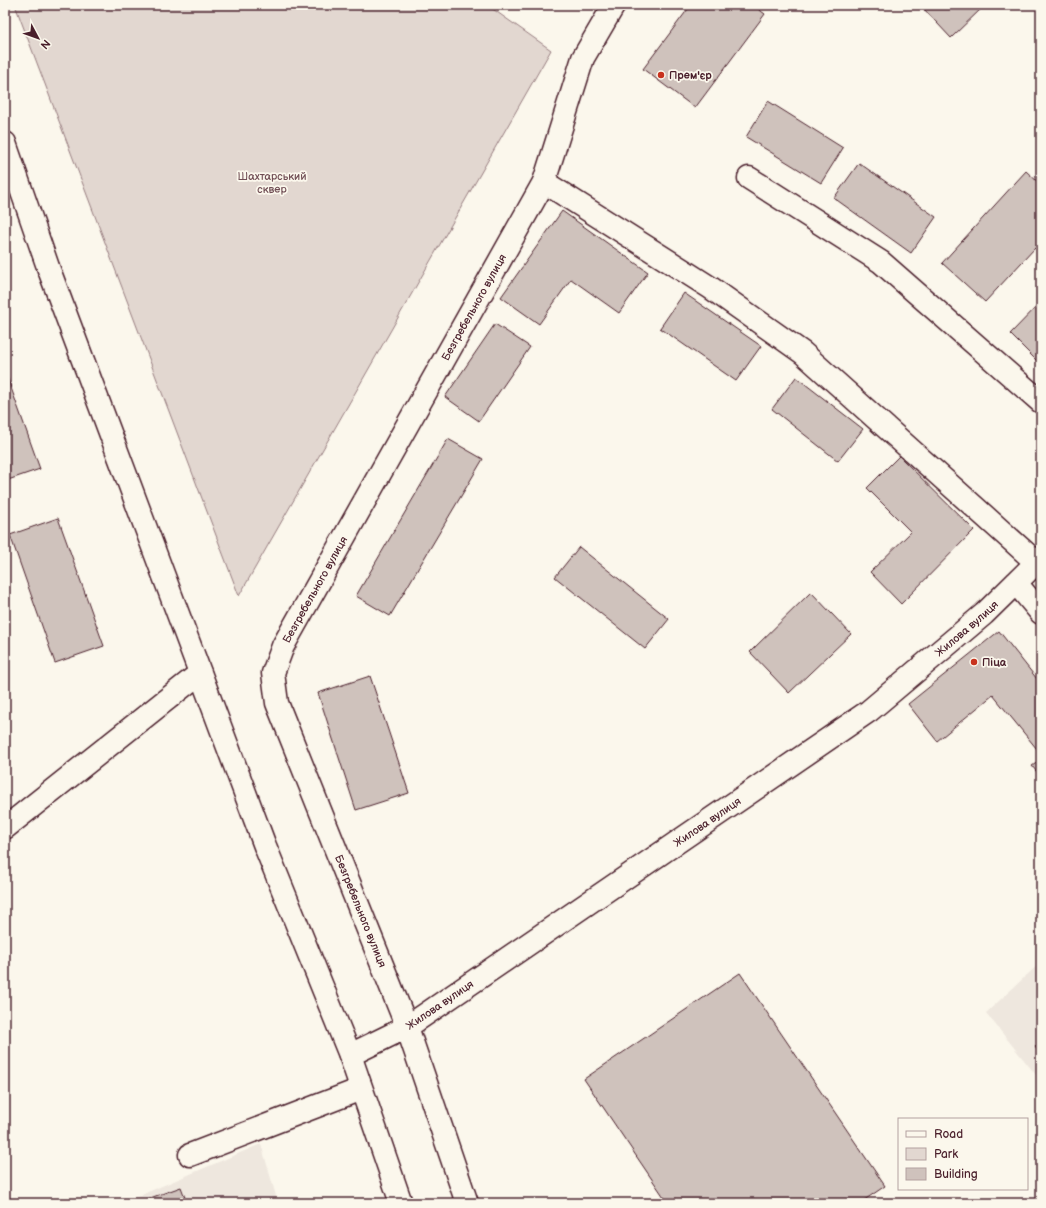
<svg xmlns="http://www.w3.org/2000/svg" width="1046" height="1208" viewBox="0 0 1046 1208" font-family="'Balsamiq Sans',sans-serif">
	<style>
		.built { fill: #eee7de }
		.green { fill: #e2d7d0; stroke: #967b7e }
		.building { fill: #cfc2bc; stroke: #4a1f2b }
		.lines { fill: none; stroke-linecap: round; stroke-linejoin: round }
		.minor-casing { stroke: #4a1f2b; stroke-width: 25 }
		.major-casing { stroke: #4a1f2b; stroke-width: 25 }
		.minor { stroke: #fbf7ec; stroke-width: 22 }
		.major { stroke: #fbf7ec; stroke-width: 22 }
		.poi-dot { fill: #c8321e; stroke: #fbf7ec; stroke-width: 1.5 }
		.labels { text-anchor: middle; stroke-width: 3.5; stroke-linejoin: round; paint-order: stroke }
		.poi-label { font-size: 11px; font-weight: bold; fill: #4a1f2b; stroke: #fbf7ec; text-anchor: start }
		.park-label { font-size: 11px; fill: #704d54; stroke: #fbf7ec }
		.street-label { font-size: 11px; fill: #4a1f2b; stroke: #fbf7ec }
	</style>
	<rect width="100%" height="100%" fill="#fbf7ec"/>
	<filter id="ink" filterUnits="userSpaceOnUse"><feTurbulence type="fractalNoise" baseFrequency=".025" numOctaves="2"/><feDisplacementMap in="SourceGraphic" scale="8" xChannelSelector="R" yChannelSelector="G"/><feConvolveMatrix kernelMatrix="1 2 1 2 8 2 1 2 1" color-interpolation-filters="sRGB"/></filter>
	<g filter="url(#ink)">
		<!-- built -->
		<path class="built" d="M 1041,962 L 1041,1081 L 986,1013 Z
			M 261,1144 L 278,1203 L 122,1203 Z"/>
		<!-- green -->
		<path class="green" d="M 15,5 L 487,5 L 551,50 L 239,596 Z"/>
		<!-- building -->
		<path class="building" d="M 691,5 L 753,5 L 765,14 L 695,108 L 643,69 Z
			M 926,5 L 985,5 L 951,38 L 923,8 Z
			M 768,101 L 843,148 L 821,183 L 746,137 Z
			M 859,163 L 936,217 L 911,253 L 834,198 Z
			M 1026,171 L 1041,185 L 1041,253 L 1035,248 L 985,302 L 942,263 Z
			M 562,211 L 648,272 L 619,313 L 571,279 L 539,324 L 501,297 Z
			M 684,293 L 761,346 L 736,381 L 660,328 Z
			M 1041,302 L 1041,365 L 1010,334 Z
			M 495,324 L 530,347 L 479,421 L 445,397 Z
			M 5,371 L 40,469 L 5,481 Z
			M 796,377 L 863,429 L 838,461 L 772,409 Z
			M 448,439 L 483,459 L 390,616 L 356,596 Z
			M 899,456 L 974,530 L 901,604 L 870,572 L 911,532 L 867,488 Z
			M 58,518 L 104,646 L 55,663 L 10,535 Z
			M 579,547 L 669,619 L 645,649 L 555,577 Z
			M 811,592 L 851,634 L 789,693 L 750,652 Z
			M 999,631 L 1041,684 L 1041,754 L 993,695 L 937,741 L 908,704 Z
			M 370,676 L 409,793 L 356,810 L 318,693 Z
			M 1041,760 L 1041,777 L 1032,766 Z
			M 740,973 L 885,1186 L 860,1203 L 668,1203 L 584,1079 Z
			M 1041,1042 L 1041,1055 L 1035,1047 Z
			M 181,1187 L 187,1203 L 136,1203 Z"/>
		<g class="lines">
			<!-- minor casing -->
			<g class="minor-casing">
				<g id="minor">
					<path d="M 749,178 L 881,262 L 1041,402"/>
					<path d="M 544,182 L 711,288 L 803,353 L 1037,563"/>
					<path d="M 1016,583 L 1041,613"/>
					<path d="M 5,828 L 200,673"/>
					<path id="s1" d="M 350,1055 L 407,1027 L 869,711 L 984,614 L 1041,558"/>
					<path d="M 190,1155 L 361,1089"/>
					<path id="s2" d="M 467,1203 L 407,1027 L 277,703 L 273,673 L 283,646 L 544,182 L 583,58 L 614,5"/>
				</g>
			</g>
			<!-- major casing -->
			<g class="major-casing">
				<path id="major" d="M 5,143 L 48,267 L 265,846 L 350,1055 L 401,1203"/>
			</g>
			<!-- minor -->
			<use href="#minor" class="minor"/>
			<!-- major -->
			<use href="#major" class="major"/>
		</g>
	</g>
	<!-- markers -->
	<g class="poi-dot">
		<circle cx="661" cy="75" r="4"/>
		<circle cx="974" cy="662" r="4"/>
	</g>
	<g class="labels">
		<!-- poi labels -->
		<g class="poi-label">
			<text x="669" y="79">Прем'єр</text>
			<text x="982" y="666">Піца</text>
		</g>
		<!-- park labels -->
		<g class="park-label">
			<text x="272" y="180">Шахтарський<tspan x="272" dy="13">сквер</tspan></text>
		</g>
		<!-- street labels -->
		<g class="street-label">
			<text dy="4" stroke="none"><textPath href="#s2" startOffset="983">Безгребельного вулиця</textPath></text>
			<text dy="4" stroke="none"><textPath href="#s2" startOffset="659">Безгребельного вулиця</textPath></text>
			<text dy="4" stroke="none"><textPath href="#s1" startOffset="751">Жилова вулиця</textPath></text>
			<text dy="4" stroke="none"><textPath href="#s1" startOffset="427">Жилова вулиця</textPath></text>
			<text transform="translate(361 911) rotate(68)" y="4">Безгребельного вулиця</text>
			<text dy="4" stroke="none"><textPath href="#s1" startOffset="103">Жилова вулиця</textPath></text>
		</g>
	</g>
	<!-- margin -->
	<rect width="1046" height="1208" fill="none" stroke="#fbf7ec" stroke-width="20"/>
	<rect x="10" y="10" width="1026" height="1188" fill="none" stroke="#4a1f2b" stroke-width="1.5" filter="url(#ink)"/>
	<!-- legend -->
	<rect x="898" y="1118" width="130" height="72" fill="#fbf7ec" stroke="#b4a19f"/>
	<rect x="906" y="1131" width="20" height="6" fill="#fbf7ec" stroke="#b4a19f"/>
	<text x="934" y="1138" font-size="12" fill="#4a1f2b">Road</text>
	<rect x="906" y="1148" width="20" height="12" fill="#e2d7d0" stroke="#b4a19f"/>
	<text x="934" y="1158" font-size="12" fill="#4a1f2b">Park</text>
	<rect x="906" y="1168" width="20" height="12" fill="#cfc2bc" stroke="#b4a19f"/>
	<text x="934" y="1178" font-size="12" fill="#4a1f2b">Building</text>
	<!-- north arrow -->
	<g transform="translate(38 38) rotate(131)" stroke="#fbf7ec" stroke-width="3" paint-order="stroke">
	<path d="M0-3L7 15L0 10L-7 15Z" fill="#4a1f2b"/>
	<text y="-6" font-size="11" font-weight="bold" text-anchor="middle" fill="#4a1f2b">N</text>
	</g>
</svg>
